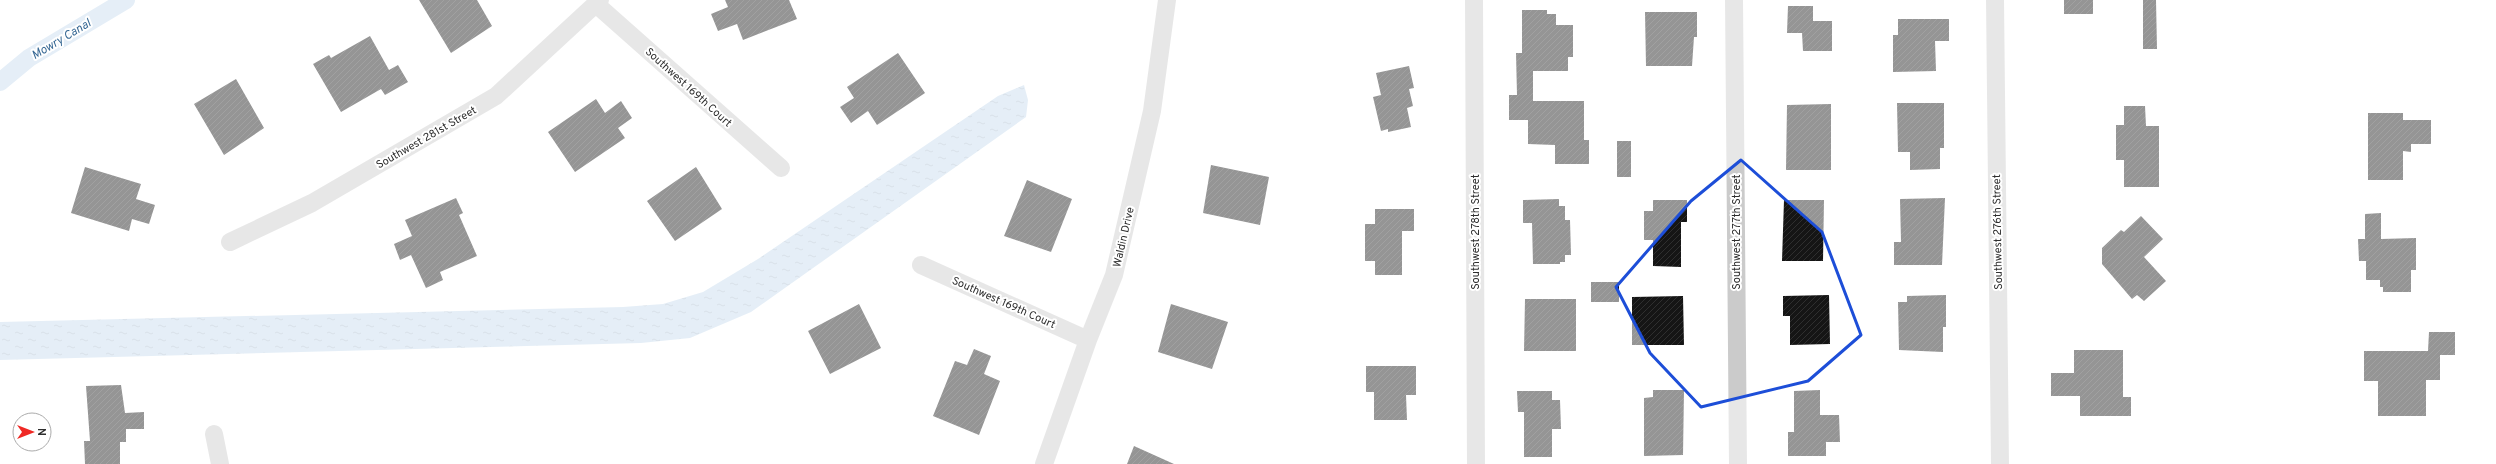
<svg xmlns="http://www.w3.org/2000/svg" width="2496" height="464" viewBox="0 0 2496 464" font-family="Overpass,sans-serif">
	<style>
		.water { fill: url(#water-ripples) }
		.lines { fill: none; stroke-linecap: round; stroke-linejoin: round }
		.canal { stroke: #c5daed; stroke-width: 18 }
		.building { fill: url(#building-hatch) }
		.minor { stroke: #cbcbcb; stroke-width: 18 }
		.marked { fill: none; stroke: #1d4ed8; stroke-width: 3; stroke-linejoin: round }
		.labels { text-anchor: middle; stroke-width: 4; stroke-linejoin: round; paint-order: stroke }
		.street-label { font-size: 11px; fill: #2e2e2e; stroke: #fff }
		.water-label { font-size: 12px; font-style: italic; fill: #376894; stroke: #fff }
	</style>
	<defs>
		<pattern id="water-ripples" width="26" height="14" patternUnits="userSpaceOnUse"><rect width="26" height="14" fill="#c5daed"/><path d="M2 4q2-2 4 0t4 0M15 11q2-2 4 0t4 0" fill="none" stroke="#abc"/></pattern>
		<pattern id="building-hatch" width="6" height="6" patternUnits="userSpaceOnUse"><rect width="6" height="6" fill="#151515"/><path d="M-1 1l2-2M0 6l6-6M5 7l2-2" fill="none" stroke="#2f2f2f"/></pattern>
	</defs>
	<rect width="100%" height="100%" fill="#fff"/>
	<!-- water -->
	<path class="water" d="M 1024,85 L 1028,100 L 1026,117 L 751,312 L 690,338 L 641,343 L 0,360 L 0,322 L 623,307 L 663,304 L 703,292 L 758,259 L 998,96 Z"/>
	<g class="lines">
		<!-- canal -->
		<path class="canal" d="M 0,82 L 29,58 L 126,0"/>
	</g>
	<!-- building -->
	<path class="building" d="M 419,0 L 477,0 L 492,26 L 451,53 Z
		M 725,0 L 789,0 L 797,19 L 743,40 L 737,24 L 718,31 L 711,14 L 728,7 Z
		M 2064,0 L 2093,0 L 2093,14 L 2064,14 Z
		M 2143,0 L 2156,0 L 2157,49 L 2143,49 Z
		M 1788,6 L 1813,6 L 1813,21 L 1832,21 L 1832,51 L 1803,51 L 1802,33 L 1787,33 Z
		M 1522,10 L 1547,10 L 1547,14 L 1556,14 L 1556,25 L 1573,25 L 1573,57 L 1568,57 L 1568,71 L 1533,71 L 1533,101 L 1584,101 L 1584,140 L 1589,140 L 1589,164 L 1555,164 L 1555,145 L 1528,144 L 1528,120 L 1509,120 L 1509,95 L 1517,95 L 1516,53 L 1522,53 Z
		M 1645,12 L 1697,12 L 1697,37 L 1694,37 L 1692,66 L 1646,66 Z
		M 1898,19 L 1949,19 L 1949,41 L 1935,41 L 1936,71 L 1893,72 L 1893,35 L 1898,35 Z
		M 370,36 L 389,70 L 398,65 L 408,82 L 385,95 L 381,89 L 341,112 L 313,64 L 329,55 L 331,58 Z
		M 898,53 L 925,93 L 877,125 L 868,111 L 851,123 L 840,107 L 854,98 L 847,87 Z
		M 1409,66 L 1414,88 L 1409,89 L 1413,106 L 1407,108 L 1411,127 L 1388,132 L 1388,129 L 1381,131 L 1373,97 L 1381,95 L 1376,73 Z
		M 236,79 L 264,128 L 224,155 L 194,104 Z
		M 596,99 L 605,113 L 621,101 L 632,118 L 618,128 L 625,138 L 575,172 L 548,132 Z
		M 1897,103 L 1944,103 L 1944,148 L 1940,148 L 1940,169 L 1910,170 L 1910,152 L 1898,152 Z
		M 1831,104 L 1831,170 L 1786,170 L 1787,105 Z
		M 2124,106 L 2145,106 L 2146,126 L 2159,126 L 2159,187 L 2124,187 L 2124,160 L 2116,160 L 2116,125 L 2124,125 Z
		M 2368,113 L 2403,113 L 2403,120 L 2431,120 L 2431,144 L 2411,144 L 2411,152 L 2403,151 L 2403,180 L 2368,180 Z
		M 1617,141 L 1631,141 L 1631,177 L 1617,177 Z
		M 1211,165 L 1269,177 L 1260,225 L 1203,213 Z
		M 85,167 L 141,184 L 136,199 L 155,205 L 149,224 L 132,219 L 129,231 L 71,213 Z
		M 696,167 L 722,209 L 675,241 L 647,201 Z
		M 1027,180 L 1072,199 L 1051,252 L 1004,236 Z
		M 456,198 L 463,213 L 459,215 L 477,256 L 440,272 L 443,280 L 426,288 L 411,255 L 400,260 L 394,244 L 412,236 L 405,220 Z
		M 1945,198 L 1942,265 L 1894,265 L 1894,242 L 1901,242 L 1900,199 Z
		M 1559,199 L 1559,206 L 1565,206 L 1565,220 L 1570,220 L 1571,255 L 1565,255 L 1565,262 L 1560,262 L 1560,264 L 1533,264 L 1532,223 L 1523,223 L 1523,200 Z
		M 1653,200 L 1687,200 L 1687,222 L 1681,222 L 1681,267 L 1653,266 L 1653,240 L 1644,240 L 1644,211 L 1653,211 Z
		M 1784,200 L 1824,200 L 1823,261 L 1782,261 Z
		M 1375,209 L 1414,209 L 1414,231 L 1402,231 L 1402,275 L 1375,275 L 1375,261 L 1365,261 L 1365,224 L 1375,224 Z
		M 2381,213 L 2381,239 L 2416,238 L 2416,270 L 2411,270 L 2411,292 L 2383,292 L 2383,287 L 2380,287 L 2380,280 L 2366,280 L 2366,261 L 2359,261 L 2358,239 L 2365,239 L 2365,214 Z
		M 2141,216 L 2163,239 L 2144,257 L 2166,281 L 2144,301 L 2137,295 L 2132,299 L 2102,264 L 2102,248 L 2121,230 L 2124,232 Z
		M 1591,282 L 1619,282 L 1619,302 L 1591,302 Z
		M 1829,295 L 1830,344 L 1790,345 L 1790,316 L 1783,316 L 1783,296 Z
		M 1946,295 L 1946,327 L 1943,327 L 1943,352 L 1899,350 L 1898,302 L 1907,302 L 1907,296 Z
		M 1683,296 L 1684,345 L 1632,345 L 1632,297 Z
		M 1525,299 L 1576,299 L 1576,351 L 1524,351 Z
		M 859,304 L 881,348 L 830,374 L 808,331 Z
		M 1171,304 L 1228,322 L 1212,369 L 1158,352 Z
		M 2429,332 L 2455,332 L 2455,355 L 2440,355 L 2440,380 L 2426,380 L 2426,416 L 2378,416 L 2378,381 L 2364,381 L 2364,351 L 2428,351 Z
		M 974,349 L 991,356 L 984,374 L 1000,381 L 979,435 L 933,416 L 955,361 L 967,365 Z
		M 2074,350 L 2123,350 L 2123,397 L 2131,397 L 2131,416 L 2080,416 L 2080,396 L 2051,396 L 2051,373 L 2074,373 Z
		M 1366,366 L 1416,366 L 1416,395 L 1406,395 L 1407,420 L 1374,420 L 1374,392 L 1366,392 Z
		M 121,385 L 125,413 L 144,412 L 144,429 L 126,429 L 126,442 L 120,442 L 120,464 L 85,464 L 84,441 L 90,441 L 86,386 Z
		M 1653,390 L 1684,390 L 1683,455 L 1644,456 L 1644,398 L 1653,397 Z
		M 1820,390 L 1820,415 L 1839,415 L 1840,442 L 1826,442 L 1826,456 L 1788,456 L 1788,432 L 1794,432 L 1794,391 Z
		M 1517,391 L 1552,391 L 1552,400 L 1560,400 L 1561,429 L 1552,429 L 1552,457 L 1524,457 L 1524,412 L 1518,412 Z
		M 1134,446 L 1174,464 L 1127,464 Z"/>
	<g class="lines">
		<!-- minor -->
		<path class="minor" d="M 1474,0 L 1476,464
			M 1734,0 L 1738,464
			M 1995,0 L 2000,464
			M 597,5 L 781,168
			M 230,242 L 312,203 L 496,96 L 600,0
			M 921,265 L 1088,340
			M 214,434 L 220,464
			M 1044,464 L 1088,340 L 1114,275 L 1152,111 L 1167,0"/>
	</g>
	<!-- marked area -->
	<path d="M0 0H2496V464H0ZM 1741,160 L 1822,232 L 1861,335 L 1808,381 L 1701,407 L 1650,353 L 1616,287 L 1691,201 Z" fill="#fff" fill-opacity=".55" fill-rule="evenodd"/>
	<path class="marked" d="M 1741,160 L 1822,232 L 1861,335 L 1808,381 L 1701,407 L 1650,353 L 1616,287 L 1691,201 Z"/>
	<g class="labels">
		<!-- street labels -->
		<g class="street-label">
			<text transform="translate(689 87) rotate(42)" y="4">Southwest 169th Court</text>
			<text transform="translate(426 137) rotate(-30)" y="4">Southwest 281st Street</text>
			<text transform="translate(1475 232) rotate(-90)" y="4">Southwest 278th Street</text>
			<text transform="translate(1736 232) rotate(-90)" y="4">Southwest 277th Street</text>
			<text transform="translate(1997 232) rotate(-91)" y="4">Southwest 276th Street</text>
			<text transform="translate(1123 237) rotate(-77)" y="4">Waldin Drive</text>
			<text transform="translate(1004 302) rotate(24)" y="4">Southwest 169th Court</text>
		</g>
		<!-- water labels -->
		<g class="water-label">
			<text transform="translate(61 39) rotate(-31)" y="4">Mowry Canal</text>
		</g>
	</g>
	<!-- north arrow -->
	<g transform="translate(32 432) rotate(90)"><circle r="19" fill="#ffffff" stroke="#ababab"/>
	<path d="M0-3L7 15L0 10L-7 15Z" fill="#ef2925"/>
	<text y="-6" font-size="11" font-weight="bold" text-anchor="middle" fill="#2e2e2e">N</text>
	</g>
</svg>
